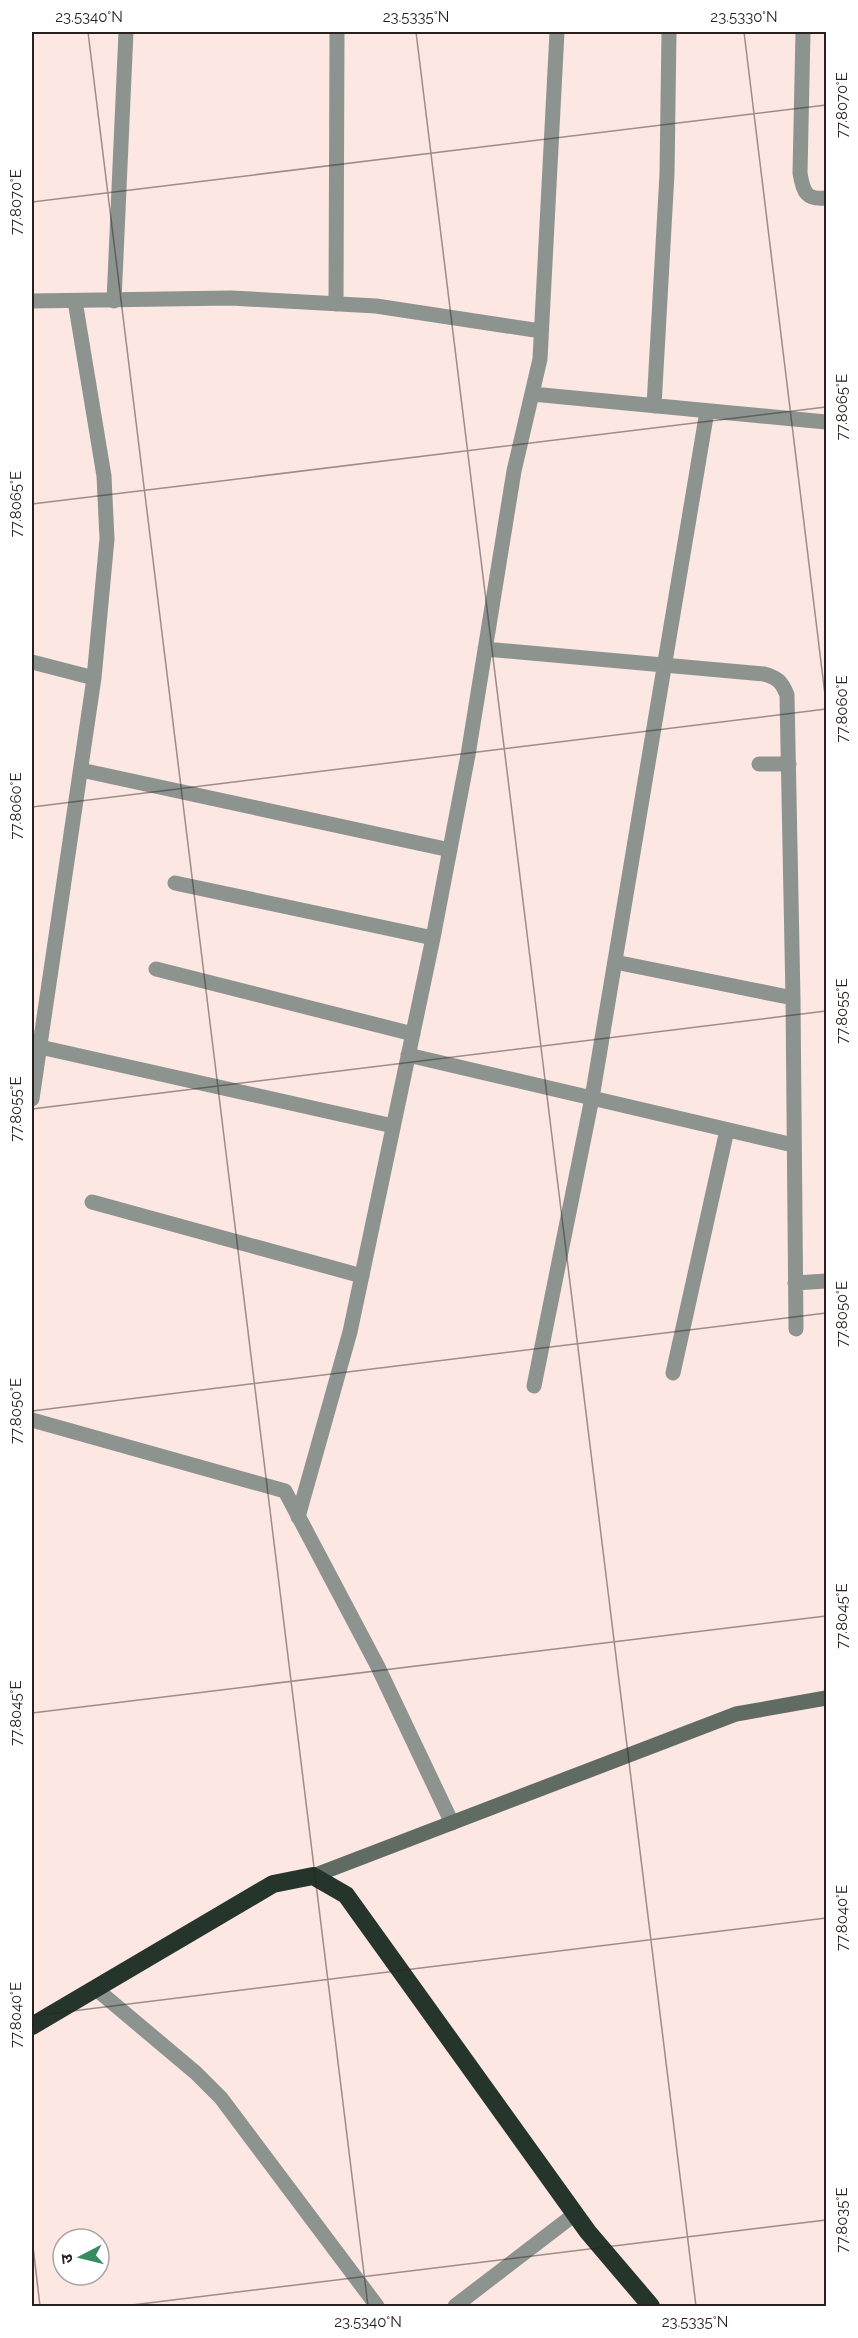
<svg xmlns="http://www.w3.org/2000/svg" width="858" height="2338" viewBox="0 0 858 2338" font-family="Raleway,'Noto Sans Devanagari',sans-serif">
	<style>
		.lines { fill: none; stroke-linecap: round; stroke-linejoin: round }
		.lane { stroke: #8d9490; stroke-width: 15 }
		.street { stroke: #8d9490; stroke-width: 15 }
		.secondary { stroke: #606b64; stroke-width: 15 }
		.highway { stroke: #26352c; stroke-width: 18 }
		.ticks { fill: none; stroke: #28201f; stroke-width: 1.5; stroke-opacity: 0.45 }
		.neatline { fill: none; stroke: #28201f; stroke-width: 2 }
		.ticks-label { font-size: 15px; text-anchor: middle; fill: #28201f }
	</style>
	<rect width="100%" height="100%" fill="#fde7e2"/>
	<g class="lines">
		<!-- lane -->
		<path class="lane" d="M 95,1988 L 196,2073 L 221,2098 L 377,2306
			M 455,2306 L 575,2214"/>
		<!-- street -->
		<path class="street" d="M 803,32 L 800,173 C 803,192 806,200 826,198
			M 32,301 L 231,298 L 376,306 L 541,331
			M 114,301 L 126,32
			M 336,304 L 337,32
			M 532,394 L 826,422
			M 654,406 L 667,174 L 669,32
			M 485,649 L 764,674 C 778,678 782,682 787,695 L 793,998 L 796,1329
			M 32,662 L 94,678
			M 759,764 L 789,764
			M 81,770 L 450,850
			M 175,883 L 433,938
			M 615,962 L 793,998
			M 156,969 L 413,1034
			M 40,1047 L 393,1126
			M 408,1055 L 793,1145
			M 32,1099 L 94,678 L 107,539 L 104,476 L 75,301
			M 92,1202 L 362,1276
			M 795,1283 L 826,1281
			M 673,1373 L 727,1130
			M 534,1386 L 592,1098 L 707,411
			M 32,1420 L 285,1491 L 377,1665 L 452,1823
			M 298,1517 L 350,1332 L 433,938 L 468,755 L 514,471 L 540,359 L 557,32"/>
		<!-- secondary -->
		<path class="secondary" d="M 313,1876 L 736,1714 L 826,1698"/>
		<!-- highway -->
		<path class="highway" d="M 32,2026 L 273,1884 L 313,1876 L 346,1895 L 588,2232 L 651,2306"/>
	</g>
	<!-- ticks -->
	<path class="ticks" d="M 88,32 L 368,2306M 416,32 L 696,2306M 744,32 L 826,703M 32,202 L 826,105M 32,504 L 826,407M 32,807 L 826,709M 32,1109 L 826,1011M 32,1411 L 826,1313M 32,1713 L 826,1616M 32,2016 L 826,1918M 32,2238 L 40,2306M 124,2306 L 826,2220"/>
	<!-- border -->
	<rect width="858" height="2338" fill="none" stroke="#ffffff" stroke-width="66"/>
	<!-- north arrow -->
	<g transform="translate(81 2257) rotate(263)"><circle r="28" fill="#ffffff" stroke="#a9a6a5" stroke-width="1.5"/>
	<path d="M0-4.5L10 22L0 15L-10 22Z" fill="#348c60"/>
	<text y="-9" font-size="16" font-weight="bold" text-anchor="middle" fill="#28201f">उ</text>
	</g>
	<rect x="33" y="33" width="792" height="2272" class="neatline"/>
	<g class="ticks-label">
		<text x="89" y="22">23.5340°N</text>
		<text x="416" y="22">23.5335°N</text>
		<text x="744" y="22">23.5330°N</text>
		<text transform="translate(842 105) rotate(-90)" y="5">77.8070°E</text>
		<text transform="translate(16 202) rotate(-90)" y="5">77.8070°E</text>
		<text transform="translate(842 407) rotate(-90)" y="5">77.8065°E</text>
		<text transform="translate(16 504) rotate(-90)" y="5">77.8065°E</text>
		<text transform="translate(842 709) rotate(-90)" y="5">77.8060°E</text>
		<text transform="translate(16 806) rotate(-90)" y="5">77.8060°E</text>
		<text transform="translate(842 1011) rotate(-90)" y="5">77.8055°E</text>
		<text transform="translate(16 1109) rotate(-90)" y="5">77.8055°E</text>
		<text transform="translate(842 1314) rotate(-90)" y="5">77.8050°E</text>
		<text transform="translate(16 1411) rotate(-90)" y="5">77.8050°E</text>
		<text transform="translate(842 1616) rotate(-90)" y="5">77.8045°E</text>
		<text transform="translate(16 1713) rotate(-90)" y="5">77.8045°E</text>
		<text transform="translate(842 1918) rotate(-90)" y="5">77.8040°E</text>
		<text transform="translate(16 2015) rotate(-90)" y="5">77.8040°E</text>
		<text transform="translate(842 2220) rotate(-90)" y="5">77.8035°E</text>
		<text x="368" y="2327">23.5340°N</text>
		<text x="695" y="2327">23.5335°N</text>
	</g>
</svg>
